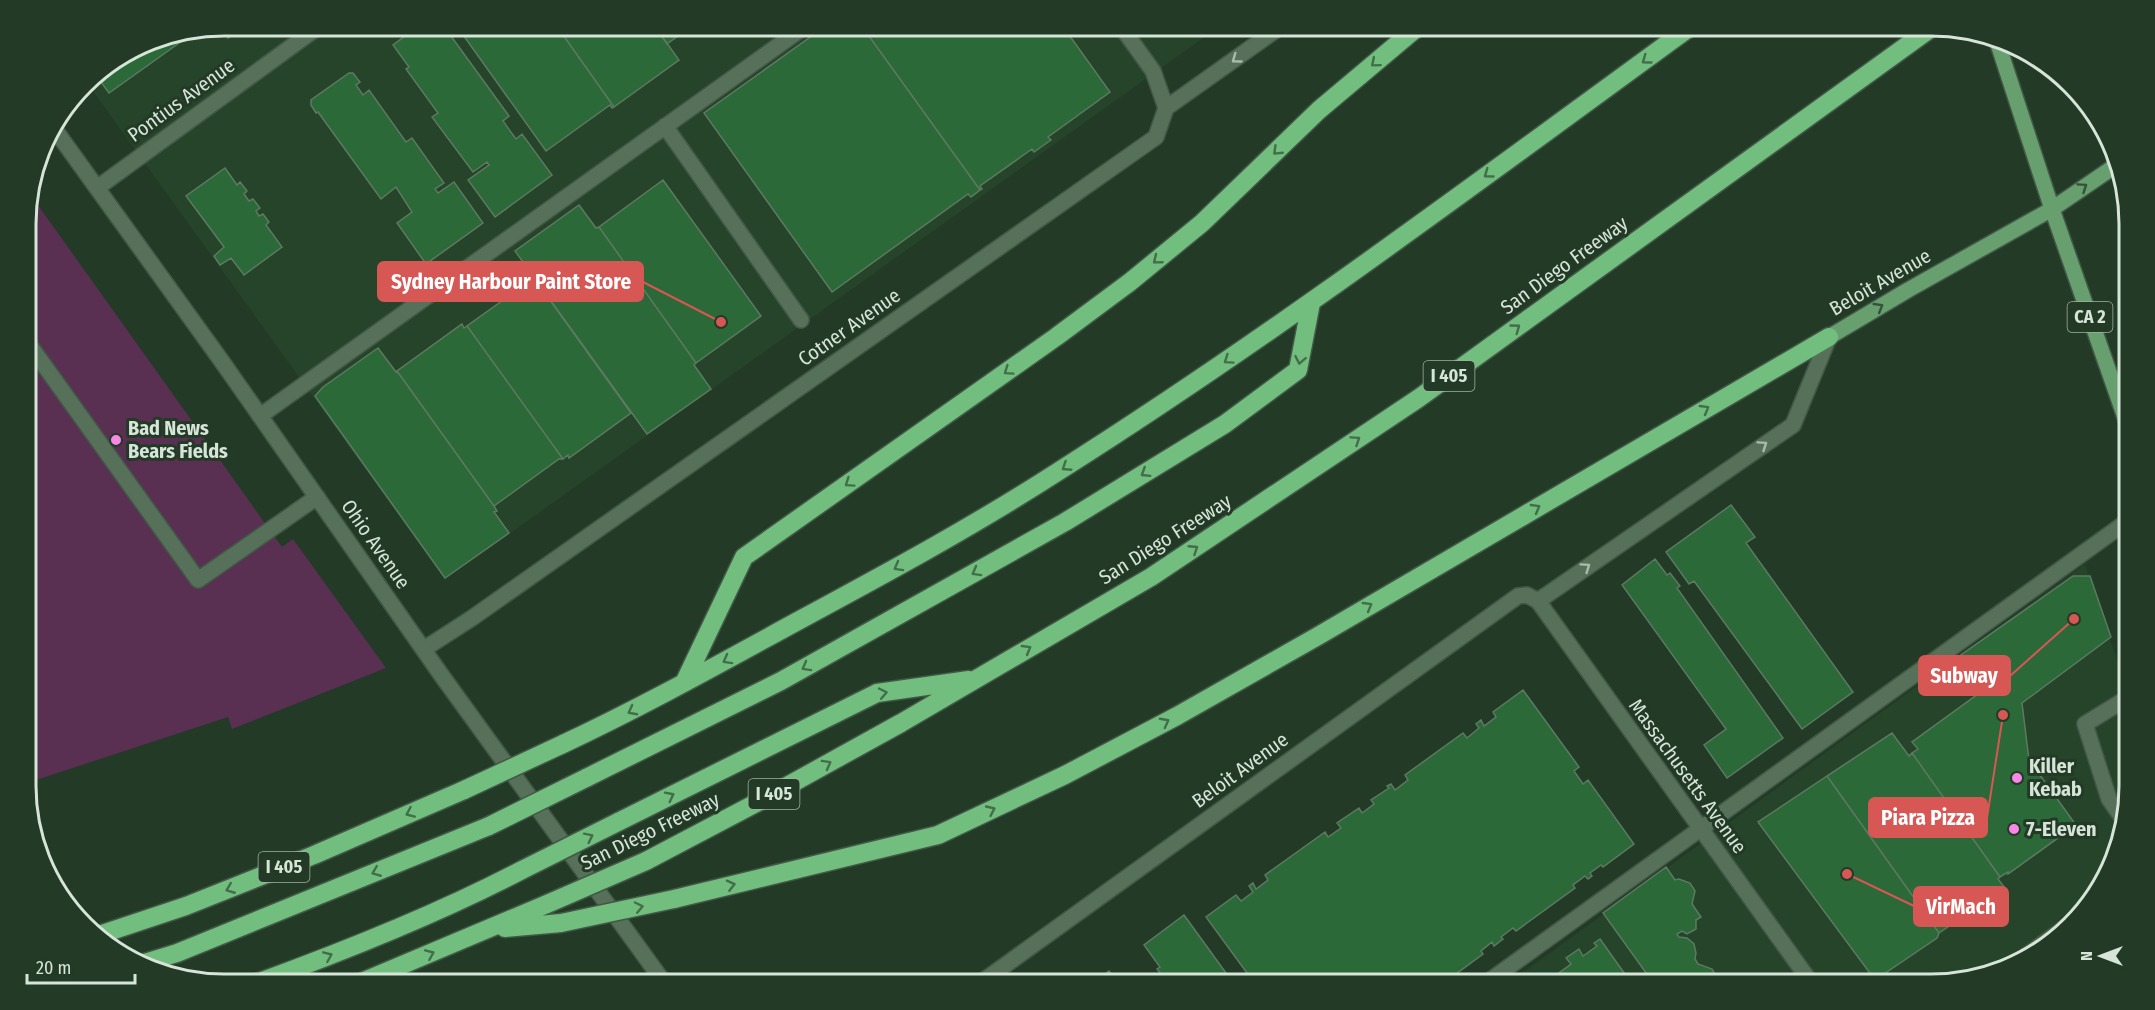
<svg xmlns="http://www.w3.org/2000/svg" width="2155" height="1010" viewBox="0 0 2155 1010" font-family="'Fira Sans Condensed',sans-serif">
	<style>
		.built { fill: #25442a }
		.green { fill: #593052 }
		.building { fill: #2b6938; stroke: #5e7961; stroke-width: 1.5 }
		.lines { fill: none; stroke-linecap: round; stroke-linejoin: round }
		.service-casing { stroke: #425847; stroke-width: 18 }
		.minor-casing { stroke: #425847; stroke-width: 18 }
		.tertiary-casing { stroke: #425847; stroke-width: 18 }
		.primary-casing { stroke: #425847; stroke-width: 18 }
		.motorway-casing { stroke: #425847; stroke-width: 21 }
		.service { stroke: #567059; stroke-width: 15 }
		.minor { stroke: #567059; stroke-width: 15 }
		.tertiary { stroke: #567059; stroke-width: 15 }
		.primary { stroke: #679f6f; stroke-width: 15 }
		.motorway { stroke: #72be7e; stroke-width: 18 }
		.motorway-bridge-casing { stroke: #425847; stroke-width: 21; stroke-linecap: butt }
		.motorway-bridge { stroke: #72be7e; stroke-width: 18 }
		.oneway { stroke: #a9bcac }
		.oneway2 { stroke: #426f49 }
		.oneway3 { stroke: #335338 }
		.poi-dot { fill: #fa87e6; stroke: #223a26; stroke-width: 2 }
		.labels { text-anchor: middle; stroke-width: 6; stroke-linejoin: round; paint-order: stroke }
		.shield { fill: #223a26; stroke: #a0b2a3; stroke-width: 1.5 }
		.shield-label { font-size: 18px; font-weight: bold; fill: #d6e5d8 }
		.street-label { font-size: 20px; fill: #d6e5d8; stroke: #223a26 }
		.poi-label { font-size: 20px; font-weight: bold; fill: #d6e5d8; stroke: #223a26; text-anchor: start }
		.rim { fill: none; stroke: #d6e5d8; stroke-width: 3 }
		.leader { fill: none; stroke: #d65754; stroke-width: 2 }
		.callout-dot { fill: #d65754; stroke: #223a26; stroke-width: 2 }
		.callout { fill: #d65754; stroke: #d65754; stroke-width: 2 }
		.callout-label { font-size: 21px; text-anchor: middle; font-weight: bold; fill: #fff }
	</style>
	<rect width="100%" height="100%" fill="#223a26"/>
	<!-- built -->
	<path class="built" d="M 224,26 L 1220,26 L 445,580 L 87,83 L 93,75 L 148,40 Z
		M 2085,564 L 2129,696 L 2129,787 L 2114,863 L 2081,917 L 2042,951 L 1944,984 L 1507,984 Z"/>
	<!-- green -->
	<path class="green" d="M 30,194 L 282,547 L 293,539 L 386,668 L 232,729 L 228,717 L 27,783 L 26,210 Z"/>
	<!-- building -->
	<path class="building" d="M 245,25 L 228,38 L 222,26 L 224,25 Z
		M 420,25 L 443,25 L 509,116 L 503,121 L 516,139 L 522,134 L 552,175 L 495,217 L 468,180 L 489,165 L 487,162 L 473,172 L 432,117 L 438,113 L 406,69 L 409,67 L 393,45 Z
		M 456,25 L 556,25 L 614,107 L 612,108 L 610,105 L 546,151 Z
		M 556,25 L 654,25 L 679,60 L 614,107 Z
		M 654,25 L 693,25 L 667,44 Z
		M 827,25 L 861,25 L 980,190 L 971,197 L 968,194 L 832,292 L 704,113 Z
		M 861,25 L 1062,25 L 1110,92 L 1048,137 L 1051,140 L 1034,152 L 1032,149 L 980,186 L 982,189 L 980,190 Z
		M 1189,25 L 1215,25 L 1205,29 L 1198,29 Z
		M 196,31 L 109,93 L 95,74 L 148,40 Z
		M 349,73 L 353,73 L 360,82 L 356,85 L 363,95 L 369,90 L 406,142 L 412,138 L 444,183 L 435,189 L 438,193 L 454,182 L 483,223 L 426,264 L 397,223 L 412,212 L 396,187 L 381,199 L 318,112 L 316,113 L 311,105 L 311,100 Z
		M 225,168 L 237,185 L 240,182 L 247,191 L 244,194 L 249,201 L 253,199 L 260,208 L 256,211 L 259,216 L 263,214 L 269,222 L 266,225 L 282,247 L 244,275 L 231,258 L 220,265 L 214,256 L 224,247 L 186,196 Z
		M 663,180 L 761,316 L 696,363 L 599,227 Z
		M 579,205 L 596,228 L 599,227 L 696,363 L 694,365 L 711,389 L 647,434 L 515,251 Z
		M 534,278 L 631,413 L 569,458 L 568,455 L 563,459 L 467,326 Z
		M 462,324 L 464,328 L 467,326 L 563,459 L 559,459 L 494,506 L 397,371 Z
		M 378,348 L 396,372 L 397,371 L 494,506 L 497,511 L 494,512 L 509,533 L 445,578 L 315,396 L 323,387 Z
		M 1731,505 L 1755,537 L 1746,543 L 1853,692 L 1802,729 L 1694,581 L 1689,584 L 1666,552 Z
		M 1655,559 L 1667,575 L 1670,573 L 1680,586 L 1677,588 L 1783,738 L 1727,778 L 1704,745 L 1726,729 L 1622,585 Z
		M 2073,576 L 2090,576 L 2111,637 L 2022,703 L 2029,760 L 2076,825 L 2008,874 L 2008,872 L 2000,877 L 1912,753 L 1918,749 L 1912,742 L 1982,691 L 1958,657 Z
		M 1523,690 L 1579,767 L 1574,771 L 1583,784 L 1588,780 L 1634,844 L 1603,867 L 1601,865 L 1590,873 L 1592,876 L 1588,879 L 1585,876 L 1573,885 L 1575,888 L 1516,931 L 1513,928 L 1501,937 L 1503,939 L 1494,946 L 1492,942 L 1481,951 L 1483,954 L 1449,979 L 1447,975 L 1434,984 L 1255,984 L 1206,917 L 1236,895 L 1241,901 L 1253,892 L 1249,886 L 1253,883 L 1256,889 L 1268,880 L 1265,875 L 1325,832 L 1328,837 L 1341,828 L 1337,823 L 1359,808 L 1362,813 L 1374,804 L 1371,800 L 1389,788 L 1387,786 L 1391,784 L 1395,790 L 1408,780 L 1405,775 L 1463,733 L 1467,738 L 1479,728 L 1476,724 L 1481,720 L 1484,726 L 1496,717 L 1493,712 Z
		M 1892,733 L 1909,756 L 1912,753 L 2000,877 L 1998,879 L 2005,888 L 1939,933 L 1827,776 Z
		M 2129,761 L 2129,786 L 2123,763 Z
		M 1827,776 L 1939,933 L 1937,938 L 1875,980 L 1758,822 Z
		M 1666,867 L 1675,880 L 1679,879 L 1690,883 L 1695,891 L 1692,904 L 1701,917 L 1696,920 L 1696,929 L 1687,934 L 1682,931 L 1677,934 L 1679,937 L 1687,938 L 1694,944 L 1696,953 L 1695,959 L 1698,964 L 1712,969 L 1716,976 L 1715,984 L 1654,984 L 1603,913 Z
		M 1184,915 L 1234,984 L 1168,984 L 1157,969 L 1160,967 L 1144,945 Z
		M 1600,939 L 1632,984 L 1556,984 L 1552,978 L 1571,964 L 1566,958 L 1579,949 L 1583,956 L 1597,946 L 1594,943 Z
		M 1109,971 L 1118,984 L 1091,984 Z"/>
	<g class="lines">
		<!-- service casing -->
		<g class="service-casing">
			<path id="service" d="M 665,126 L 801,320
				M 26,340 L 198,580 L 317,497
				M 260,416 L 807,25
				M 2123,819 L 2109,799 L 2085,724 L 2129,697
				M 1485,984 L 2129,520"/>
		</g>
		<!-- minor casing -->
		<g class="minor-casing">
			<path id="minor" d="M 1120,25 L 1153,71 L 1166,108
				M 97,188 L 321,25
				M 1538,601 L 1793,425 L 1829,337
				M 424,649 L 472,618 L 1156,137 L 1166,108 L 1283,25
				M 979,984 L 1518,596 L 1527,595 L 1538,601 L 1812,984"/>
		</g>
		<!-- tertiary casing -->
		<g class="tertiary-casing">
			<path id="tertiary" d="M 53,127 L 223,363 L 442,676 L 665,984
				M 2026,956 L 2081,916"/>
		</g>
		<!-- primary casing -->
		<g class="primary-casing">
			<path id="primary" d="M 1996,38 L 2052,209 L 2128,426
				M 1829,337 L 1908,290 L 2052,209 L 2115,166"/>
		</g>
		<!-- motorway casing -->
		<g class="motorway-casing">
			<path id="motorway" d="M 684,683 L 744,557 L 1056,337 L 1130,282 L 1202,223 L 1319,110 L 1420,25
				M 563,744 C 642,707 719,664 796,622 C 885,574 974,526 1059,471 C 1277,333 1484,177 1693,25
				M 586,778 L 781,681 L 1065,522 L 1225,424 L 1298,370 L 1311,303
				M 618,822 L 877,693 L 969,680
				M 646,861 L 760,801 L 901,723 L 1151,577 L 1419,398 L 1934,26
				M 674,899 L 938,835 L 1065,775 L 1177,716 L 1318,636 L 1829,337
				M 505,928 L 561,923
				M 102,934 L 186,906 L 314,855 L 464,790
				M 141,964 L 177,953 L 489,826
				M 254,984 C 345,951 436,915 522,870
				M 357,984 L 547,904"/>
		</g>
		<!-- service -->
		<use href="#service" class="service"/>
		<!-- minor -->
		<use href="#minor" class="minor"/>
		<!-- tertiary -->
		<use href="#tertiary" class="tertiary"/>
		<!-- primary -->
		<use href="#primary" class="primary"/>
		<!-- motorway -->
		<use href="#motorway" class="motorway"/>
		<!-- motorway-bridge casing -->
		<g class="motorway-bridge-casing">
			<path id="motorway-bridge" d="M 464,790 L 563,744
				M 489,826 L 586,778
				M 522,870 L 618,822
				M 547,904 L 646,861
				M 561,923 L 674,899"/>
		</g>
		<!-- motorway-bridge -->
		<use href="#motorway-bridge" class="motorway-bridge"/>
	</g>
	<!-- one-way arrows -->
	<defs><path id="oneway-chevron" d="M-2-3.5L2.5 0L-2 3.5" fill="none" stroke-width="1.6" stroke-linecap="round" stroke-linejoin="round" transform="scale(1.5)"/></defs>
	<g class="oneway">
		<use href="#oneway-chevron" transform="translate(1236 59) rotate(144)"/>
		<use href="#oneway-chevron" transform="translate(1763 445) rotate(-34)"/>
		<use href="#oneway-chevron" transform="translate(1586 567) rotate(-35)"/>
	</g>
	<g class="oneway2">
		<use href="#oneway-chevron" transform="translate(1646 60) rotate(144)"/>
		<use href="#oneway-chevron" transform="translate(1375 63) rotate(140)"/>
		<use href="#oneway-chevron" transform="translate(1277 151) rotate(136)"/>
		<use href="#oneway-chevron" transform="translate(1488 174) rotate(144)"/>
		<use href="#oneway-chevron" transform="translate(1157 260) rotate(141)"/>
		<use href="#oneway-chevron" transform="translate(1516 328) rotate(-36)"/>
		<use href="#oneway-chevron" transform="translate(1228 360) rotate(145)"/>
		<use href="#oneway-chevron" transform="translate(1300 360) rotate(101)"/>
		<use href="#oneway-chevron" transform="translate(1008 371) rotate(145)"/>
		<use href="#oneway-chevron" transform="translate(1705 409) rotate(-30)"/>
		<use href="#oneway-chevron" transform="translate(1356 440) rotate(-34)"/>
		<use href="#oneway-chevron" transform="translate(1066 467) rotate(147)"/>
		<use href="#oneway-chevron" transform="translate(1145 473) rotate(148)"/>
		<use href="#oneway-chevron" transform="translate(849 483) rotate(145)"/>
		<use href="#oneway-chevron" transform="translate(1536 508) rotate(-30)"/>
		<use href="#oneway-chevron" transform="translate(1194 549) rotate(-33)"/>
		<use href="#oneway-chevron" transform="translate(898 567) rotate(151)"/>
		<use href="#oneway-chevron" transform="translate(976 572) rotate(151)"/>
		<use href="#oneway-chevron" transform="translate(1368 606) rotate(-30)"/>
		<use href="#oneway-chevron" transform="translate(1027 649) rotate(-30)"/>
		<use href="#oneway-chevron" transform="translate(727 660) rotate(151)"/>
		<use href="#oneway-chevron" transform="translate(806 667) rotate(151)"/>
		<use href="#oneway-chevron" transform="translate(883 693) rotate(-12)"/>
		<use href="#oneway-chevron" transform="translate(632 711) rotate(152)"/>
		<use href="#oneway-chevron" transform="translate(1165 722) rotate(-28)"/>
		<use href="#oneway-chevron" transform="translate(827 764) rotate(-29)"/>
		<use href="#oneway-chevron" transform="translate(670 796) rotate(-27)"/>
		<use href="#oneway-chevron" transform="translate(991 810) rotate(-25)"/>
		<use href="#oneway-chevron" transform="translate(410 813) rotate(156)"/>
		<use href="#oneway-chevron" transform="translate(589 837) rotate(-26)"/>
		<use href="#oneway-chevron" transform="translate(376 872) rotate(158)"/>
		<use href="#oneway-chevron" transform="translate(731 885) rotate(-14)"/>
		<use href="#oneway-chevron" transform="translate(230 889) rotate(158)"/>
		<use href="#oneway-chevron" transform="translate(639 907) rotate(-12)"/>
		<use href="#oneway-chevron" transform="translate(430 954) rotate(-23)"/>
		<use href="#oneway-chevron" transform="translate(328 956) rotate(-23)"/>
	</g>
	<g class="oneway3">
		<use href="#oneway-chevron" transform="translate(2083 187) rotate(-34)"/>
		<use href="#oneway-chevron" transform="translate(1879 307) rotate(-31)"/>
	</g>
	<!-- markers -->
	<g class="poi-dot">
		<circle cx="116" cy="440" r="6"/>
		<circle cx="2017" cy="778" r="6"/>
		<circle cx="2014" cy="829" r="6"/>
	</g>
	<g class="labels">
		<!-- shield labels -->
		<g class="shield">
			<rect x="2067.5" y="302" width="45" height="30" rx="4.5"/>
			<rect x="1423.5" y="361" width="51" height="30" rx="4.5"/>
			<rect x="748.5" y="779" width="51" height="30" rx="4.5"/>
			<rect x="258.5" y="852" width="51" height="30" rx="4.5"/>
		</g>
		<g class="shield-label">
			<text x="2090" y="323">CA 2</text>
			<text x="1449" y="382">I 405</text>
			<text x="774" y="800">I 405</text>
			<text x="284" y="873">I 405</text>
		</g>
		<!-- street labels -->
		<g class="street-label">
			<text transform="translate(181 100) rotate(-36)" y="7">Pontius Avenue</text>
			<text transform="translate(1564 265) rotate(-36)" y="7">San Diego Freeway</text>
			<text transform="translate(1880 282) rotate(-30)" y="7">Beloit Avenue</text>
			<text transform="translate(849 327) rotate(-35)" y="7">Cotner Avenue</text>
			<text transform="translate(1165 539) rotate(-32)" y="7">San Diego Freeway</text>
			<text transform="translate(376 544) rotate(55)" y="7">Ohio Avenue</text>
			<text transform="translate(1240 770) rotate(-36)" y="7">Beloit Avenue</text>
			<text transform="translate(1688 776) rotate(54)" y="7">Massachusetts Avenue</text>
			<text transform="translate(650 831) rotate(-26)" y="7">San Diego Freeway</text>
		</g>
		<!-- poi labels -->
		<g class="poi-label">
			<text x="128" y="435">Bad News<tspan x="128" dy="23">Bears Fields</tspan></text>
			<text x="2029" y="773">Killer<tspan x="2029" dy="23">Kebab</tspan></text>
			<text x="2026" y="836">7-Eleven</text>
		</g>
	</g>
	<!-- crop -->
	<path d="M0 0H2155V1010H0ZM224 36H1931A188 188 0 0 1 2119 224V786A188 188 0 0 1 1931 974H224A188 188 0 0 1 36 786V224A188 188 0 0 1 224 36Z" fill="#223a26" fill-rule="evenodd"/>
	<path class="rim" d="M224 36H1931A188 188 0 0 1 2119 224V786A188 188 0 0 1 1931 974H224A188 188 0 0 1 36 786V224A188 188 0 0 1 224 36Z"/>
	<!-- callouts -->
	<path class="leader" d="M721 322L643 282M2074 619L2010 676M2003 715L1987 818M1847 874L1914 906"/>
	<g class="callout-dot">
		<circle cx="721" cy="322" r="6"/>
		<circle cx="2074" cy="619" r="6"/>
		<circle cx="2003" cy="715" r="6"/>
		<circle cx="1847" cy="874" r="6"/>
	</g>
	<g class="callout">
		<rect x="378" y="262" width="265" height="39" rx="6"/>
		<rect x="1919" y="656" width="91" height="39" rx="6"/>
		<rect x="1869" y="798" width="118" height="39" rx="6"/>
		<rect x="1914" y="887" width="94" height="39" rx="6"/>
	</g>
	<g class="callout-label">
		<text x="511" y="289">Sydney Harbour Paint Store</text>
		<text x="1964" y="683">Subway</text>
		<text x="1928" y="825">Piara Pizza</text>
		<text x="1961" y="914">VirMach</text>
	</g>
	<!-- north arrow -->
	<g transform="translate(2101 956) rotate(270)" stroke="#223a26" stroke-width="4.5" paint-order="stroke">
	<path d="M0-4.5L10 22L0 15L-10 22Z" fill="#d6e5d8"/>
	<text y="-9" font-size="16" font-weight="bold" text-anchor="middle" fill="#d6e5d8">N</text>
	</g>
	<!-- scale -->
	<path d="M27 974v9h108v-9" fill="none" stroke="#d6e5d8" stroke-width="3"/>
	<text x="36" y="974" font-size="18" fill="#d6e5d8" stroke="#223a26" stroke-width="4.5" paint-order="stroke">20 m</text>
</svg>
